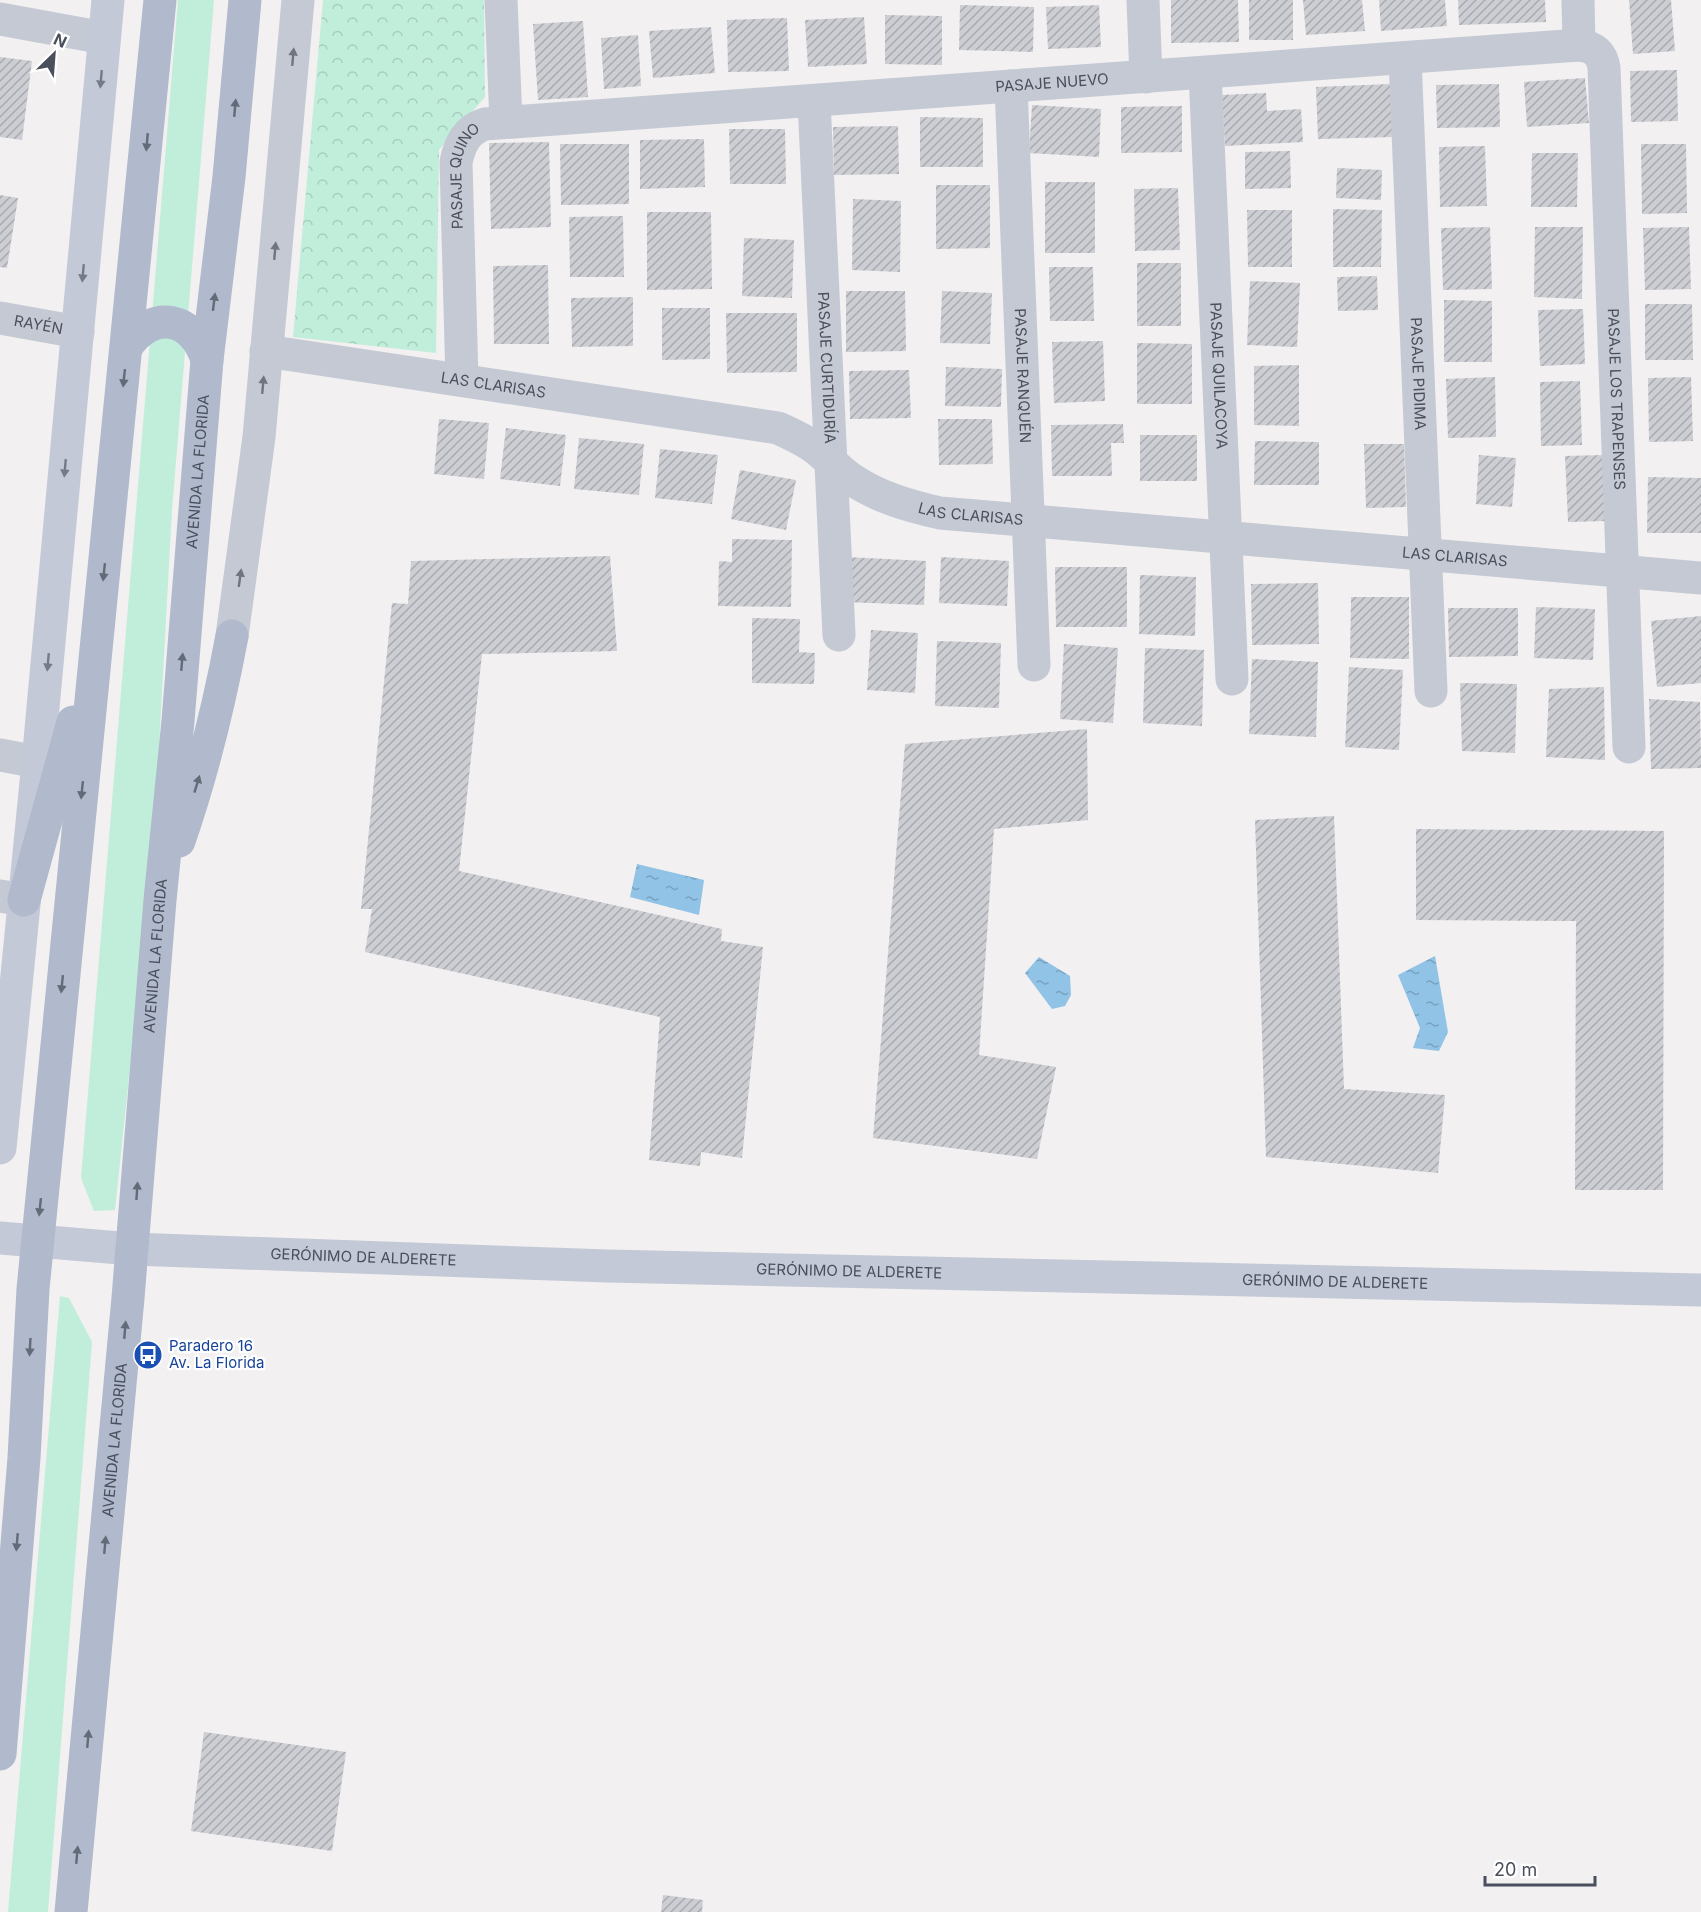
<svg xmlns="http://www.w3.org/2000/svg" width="1701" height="1912" viewBox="0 0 1701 1912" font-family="Inter,sans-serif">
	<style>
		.green { fill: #c1eddb }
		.park { fill: url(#park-crowns) }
		.water { fill: url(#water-ripples) }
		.building { fill: url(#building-hatch) }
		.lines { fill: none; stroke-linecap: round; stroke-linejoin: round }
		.street { stroke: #c4c9d4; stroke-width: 33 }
		.secondary { stroke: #c4c9d7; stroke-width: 33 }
		.primary { stroke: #b1b9cd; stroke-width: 33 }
		.oneway { fill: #6e7480 }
		.oneway2 { fill: #747a87 }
		.oneway3 { fill: #636a78 }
		.labels { text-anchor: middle; stroke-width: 4.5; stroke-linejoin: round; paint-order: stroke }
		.street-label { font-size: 15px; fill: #494f5c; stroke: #fff }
		.transit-label { font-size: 15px; fill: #164399; stroke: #fff; text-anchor: start }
	</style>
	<defs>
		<pattern id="park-crowns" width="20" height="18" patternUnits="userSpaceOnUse" patternTransform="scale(1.5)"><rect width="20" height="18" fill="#c1eddb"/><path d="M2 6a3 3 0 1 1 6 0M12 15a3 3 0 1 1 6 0" fill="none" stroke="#a7cdbe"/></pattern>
		<pattern id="water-ripples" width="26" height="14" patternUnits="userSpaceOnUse" patternTransform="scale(1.5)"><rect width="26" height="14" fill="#91c3e7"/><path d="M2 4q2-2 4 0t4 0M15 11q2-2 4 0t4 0" fill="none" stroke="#78a1be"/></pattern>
		<pattern id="building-hatch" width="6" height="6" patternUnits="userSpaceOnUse" patternTransform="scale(1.5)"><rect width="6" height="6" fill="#cdced4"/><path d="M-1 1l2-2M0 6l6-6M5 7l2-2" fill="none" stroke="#a8aaaf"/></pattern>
	</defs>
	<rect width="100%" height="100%" fill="#f2f0f0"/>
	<!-- green -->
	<path class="green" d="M 178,0 L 214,0 L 172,510 L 154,838 L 115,1210 L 94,1211 L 81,1178 Z
		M 60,1296 L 69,1298 L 92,1342 L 48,1912 L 8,1912 Z"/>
	<!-- park -->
	<path class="park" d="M 323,0 L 484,0 L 485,97 L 439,150 L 436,353 L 293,337 Z"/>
	<!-- water -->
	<path class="water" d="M 637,864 L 704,880 L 699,915 L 630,897 Z
		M 1435,956 L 1448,1032 L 1439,1051 L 1413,1048 L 1420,1028 L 1398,975 Z
		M 1039,957 L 1070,976 L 1071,995 L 1065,1006 L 1052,1009 L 1025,973 Z"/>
	<!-- building -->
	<path class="building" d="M 1171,0 L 1238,0 L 1239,42 L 1171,43 Z
		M 1249,0 L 1293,0 L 1293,40 L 1249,40 Z
		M 1303,0 L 1362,0 L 1365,31 L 1306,35 Z
		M 1379,0 L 1445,0 L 1447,26 L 1381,31 Z
		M 1458,0 L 1545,0 L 1546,22 L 1459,25 Z
		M 1629,0 L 1671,0 L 1675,51 L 1633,54 Z
		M 960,5 L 1034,7 L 1033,52 L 959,50 Z
		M 1099,5 L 1101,47 L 1048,49 L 1046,7 Z
		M 885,15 L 942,16 L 942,65 L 885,64 Z
		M 864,17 L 867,64 L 808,67 L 805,20 Z
		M 787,18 L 789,71 L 728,72 L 727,20 Z
		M 583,21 L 588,97 L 538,100 L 533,24 Z
		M 711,27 L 715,73 L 653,78 L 649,31 Z
		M 638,35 L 641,86 L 604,89 L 601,38 Z
		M 0,57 L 32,61 L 22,140 L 0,137 Z
		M 1677,70 L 1678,121 L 1631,122 L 1630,71 Z
		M 1585,78 L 1589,123 L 1527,127 L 1524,82 Z
		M 1391,84 L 1393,137 L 1318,139 L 1316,87 Z
		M 1499,84 L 1500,127 L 1437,128 L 1436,85 Z
		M 1266,93 L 1267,111 L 1301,109 L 1303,142 L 1225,146 L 1222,95 Z
		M 1032,105 L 1101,109 L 1099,157 L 1029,153 Z
		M 1182,106 L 1182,152 L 1121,153 L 1121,107 Z
		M 920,117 L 983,118 L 983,167 L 920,167 Z
		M 898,126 L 899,174 L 834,175 L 833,127 Z
		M 729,129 L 785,129 L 786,184 L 730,184 Z
		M 704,139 L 705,187 L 640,189 L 640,140 Z
		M 549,142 L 551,227 L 491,229 L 489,143 Z
		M 560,144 L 629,144 L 629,204 L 561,205 Z
		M 1641,144 L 1686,144 L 1687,213 L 1642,214 Z
		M 1485,146 L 1487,206 L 1440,207 L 1439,147 Z
		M 1290,151 L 1291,188 L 1245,189 L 1245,152 Z
		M 1532,153 L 1578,153 L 1577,207 L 1531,207 Z
		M 1337,168 L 1382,170 L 1381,200 L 1336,198 Z
		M 1045,182 L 1095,182 L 1095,253 L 1045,253 Z
		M 936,185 L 990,185 L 990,248 L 936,249 Z
		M 1178,188 L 1180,250 L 1135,251 L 1134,189 Z
		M 0,195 L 18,198 L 7,268 L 0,267 Z
		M 853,199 L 901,201 L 900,272 L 852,270 Z
		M 1333,209 L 1382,210 L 1381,267 L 1333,267 Z
		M 1247,210 L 1292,210 L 1292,267 L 1248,267 Z
		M 647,212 L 711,212 L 712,289 L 647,290 Z
		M 623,216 L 624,277 L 570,277 L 569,217 Z
		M 1490,227 L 1492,289 L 1443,290 L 1441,228 Z
		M 1535,227 L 1583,227 L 1582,299 L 1534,297 Z
		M 1689,227 L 1691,289 L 1645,290 L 1643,228 Z
		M 744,238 L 794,240 L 792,298 L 742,296 Z
		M 1137,263 L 1181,263 L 1181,326 L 1137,326 Z
		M 548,265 L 549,344 L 494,344 L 493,266 Z
		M 1049,267 L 1093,267 L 1094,321 L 1050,321 Z
		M 1377,276 L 1378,310 L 1338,311 L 1337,277 Z
		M 1250,281 L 1300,283 L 1297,347 L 1247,345 Z
		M 846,291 L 905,291 L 906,351 L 846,352 Z
		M 942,291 L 992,293 L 990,344 L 940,343 Z
		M 633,297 L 633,346 L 572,347 L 571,298 Z
		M 1444,300 L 1492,301 L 1492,362 L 1444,362 Z
		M 1645,304 L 1692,304 L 1693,360 L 1645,360 Z
		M 662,308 L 710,308 L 710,359 L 662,360 Z
		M 1583,309 L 1585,364 L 1540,366 L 1538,310 Z
		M 726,313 L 797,313 L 797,372 L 727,373 Z
		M 1103,341 L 1105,401 L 1054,403 L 1052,342 Z
		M 1137,343 L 1192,344 L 1192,404 L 1137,404 Z
		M 1299,365 L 1299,426 L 1254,425 L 1254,366 Z
		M 946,367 L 1002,369 L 1001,407 L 945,406 Z
		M 909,370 L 911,418 L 850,419 L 849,371 Z
		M 1495,377 L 1496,437 L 1448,438 L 1446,379 Z
		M 1691,377 L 1693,441 L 1649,442 L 1648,378 Z
		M 1580,381 L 1582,445 L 1541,446 L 1540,382 Z
		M 439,419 L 489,423 L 484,479 L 434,474 Z
		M 938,419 L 992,419 L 993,464 L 939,465 Z
		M 1123,424 L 1124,443 L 1111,443 L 1112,476 L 1052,476 L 1051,425 Z
		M 506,428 L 566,435 L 560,486 L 500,479 Z
		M 1140,435 L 1197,435 L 1197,481 L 1140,481 Z
		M 579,438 L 644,444 L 639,495 L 574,489 Z
		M 1255,441 L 1319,442 L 1319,485 L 1254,485 Z
		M 1364,444 L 1404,444 L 1406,507 L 1366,508 Z
		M 660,449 L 718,455 L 712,504 L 655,498 Z
		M 1479,455 L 1516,458 L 1512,507 L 1476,504 Z
		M 1604,455 L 1607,521 L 1568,522 L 1565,456 Z
		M 740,470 L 796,480 L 786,530 L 731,519 Z
		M 1648,477 L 1701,478 L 1701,533 L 1647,533 Z
		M 732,539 L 792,540 L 791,607 L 718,606 L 719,561 L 732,562 Z
		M 610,556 L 617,651 L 482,654 L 459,871 L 722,929 L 721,941 L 763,947 L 742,1158 L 701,1152 L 700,1166 L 649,1160 L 660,1017 L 365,952 L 372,909 L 361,909 L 392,603 L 408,604 L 411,561 Z
		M 846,557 L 926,561 L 924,605 L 844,602 Z
		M 941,557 L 1009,561 L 1007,606 L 939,603 Z
		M 1055,567 L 1127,567 L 1127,627 L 1056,627 Z
		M 1140,575 L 1196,577 L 1195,636 L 1139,634 Z
		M 1318,583 L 1319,644 L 1252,645 L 1251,584 Z
		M 1351,597 L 1409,597 L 1409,659 L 1350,658 Z
		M 1536,607 L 1595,609 L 1593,660 L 1534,658 Z
		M 1448,608 L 1518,608 L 1518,656 L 1449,657 Z
		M 1701,616 L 1701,683 L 1657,687 L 1651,621 Z
		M 752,618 L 800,619 L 799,652 L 815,653 L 814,684 L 752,683 Z
		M 871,630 L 918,633 L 915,693 L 867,690 Z
		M 937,641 L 1001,643 L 999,708 L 935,706 Z
		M 1064,644 L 1118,648 L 1113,723 L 1060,719 Z
		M 1145,648 L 1204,650 L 1202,726 L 1143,723 Z
		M 1252,659 L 1318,662 L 1316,737 L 1249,734 Z
		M 1349,667 L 1403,670 L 1399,750 L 1345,747 Z
		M 1460,683 L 1517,684 L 1515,753 L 1462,751 Z
		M 1604,687 L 1605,760 L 1546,757 L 1549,689 Z
		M 1649,699 L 1700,702 L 1701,768 L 1651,769 Z
		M 1087,729 L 1088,820 L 994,829 L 979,1055 L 1056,1067 L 1037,1159 L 873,1138 L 905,744 Z
		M 1334,816 L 1344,1089 L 1445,1095 L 1438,1173 L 1266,1157 L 1255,820 Z
		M 1416,829 L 1664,831 L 1663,1190 L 1575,1190 L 1576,921 L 1416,920 Z
		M 204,1732 L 346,1752 L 332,1851 L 191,1831 Z
		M 663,1895 L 703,1900 L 702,1912 L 661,1912 Z"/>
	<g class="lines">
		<!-- street -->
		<g class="street">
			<path d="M 501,0 L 506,122"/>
			<path d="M 1143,0 L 1146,77"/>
			<path d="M 1578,0 L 1579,45"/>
			<path d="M 0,19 L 104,38"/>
			<path id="s1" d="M 1405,58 L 1431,691"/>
			<path id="s2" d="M 1205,73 L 1232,679"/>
			<path id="s3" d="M 1011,86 L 1034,665"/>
			<path id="s4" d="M 814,101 L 839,635"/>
			<path id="s5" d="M 0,318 L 78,332"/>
			<path id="s6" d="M 266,351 L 778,428 C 791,434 803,439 815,448 C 827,457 837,469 850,478 C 877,497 909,506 940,513 L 1701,578"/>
			<path id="s7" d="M 462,380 L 456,162 C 460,144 466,130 485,124 L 1579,45 C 1594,47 1602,53 1604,68 L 1629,747"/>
			<path d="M 232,636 L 259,437 L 298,0"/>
			<path d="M 0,755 L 38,762"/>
			<path d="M 0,896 L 24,900"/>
		</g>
		<!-- secondary -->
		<g class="secondary">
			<path d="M 0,1148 L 38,762 L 108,0"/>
			<path id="s8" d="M 0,1238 L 132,1249 L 608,1266 L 1701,1290"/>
		</g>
		<!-- primary -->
		<g class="primary">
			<path d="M 127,346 C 153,308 194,317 207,360"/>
			<path d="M 179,841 C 202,774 219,706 232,636"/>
			<path d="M 24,900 L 73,722"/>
			<path d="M 0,1754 L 24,1458 L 33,1289 L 160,0"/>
			<path id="s9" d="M 71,1912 L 128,1298 L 160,900 L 178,721 L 207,360 L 229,177 L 245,0"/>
		</g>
	</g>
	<!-- one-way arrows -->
	<defs><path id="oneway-solid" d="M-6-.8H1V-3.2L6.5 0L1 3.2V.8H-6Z" transform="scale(1.5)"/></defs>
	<g class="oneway">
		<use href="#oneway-solid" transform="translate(293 57) rotate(-85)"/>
		<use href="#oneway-solid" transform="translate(275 251) rotate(-85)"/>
		<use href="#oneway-solid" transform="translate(263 385) rotate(-85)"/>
		<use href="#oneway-solid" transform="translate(240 578) rotate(-82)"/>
	</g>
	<g class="oneway2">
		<use href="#oneway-solid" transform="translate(101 79) rotate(95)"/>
		<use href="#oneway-solid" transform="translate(83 273) rotate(95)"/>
		<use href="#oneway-solid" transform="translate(65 468) rotate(95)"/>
		<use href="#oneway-solid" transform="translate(48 662) rotate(95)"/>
	</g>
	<g class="oneway3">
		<use href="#oneway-solid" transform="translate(235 108) rotate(-85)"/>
		<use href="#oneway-solid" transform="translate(147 142) rotate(95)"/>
		<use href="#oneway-solid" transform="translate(214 302) rotate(-83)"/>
		<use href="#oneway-solid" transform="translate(124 378) rotate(96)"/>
		<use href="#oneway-solid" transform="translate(104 572) rotate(96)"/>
		<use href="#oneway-solid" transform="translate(182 662) rotate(-85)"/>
		<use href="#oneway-solid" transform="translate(197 784) rotate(-73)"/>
		<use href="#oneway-solid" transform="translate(82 790) rotate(96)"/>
		<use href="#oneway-solid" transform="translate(62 984) rotate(96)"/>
		<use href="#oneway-solid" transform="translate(137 1191) rotate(-86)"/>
		<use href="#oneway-solid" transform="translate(40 1207) rotate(96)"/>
		<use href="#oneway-solid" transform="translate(125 1330) rotate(-85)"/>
		<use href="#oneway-solid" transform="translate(30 1347) rotate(93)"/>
		<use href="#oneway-solid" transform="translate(17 1542) rotate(95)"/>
		<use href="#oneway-solid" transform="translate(105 1545) rotate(-85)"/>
		<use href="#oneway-solid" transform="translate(88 1739) rotate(-85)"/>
		<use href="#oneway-solid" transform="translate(77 1855) rotate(-85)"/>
	</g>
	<!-- icons -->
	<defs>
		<g id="bus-disc" transform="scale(1.5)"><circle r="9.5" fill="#1a4fb4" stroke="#fff"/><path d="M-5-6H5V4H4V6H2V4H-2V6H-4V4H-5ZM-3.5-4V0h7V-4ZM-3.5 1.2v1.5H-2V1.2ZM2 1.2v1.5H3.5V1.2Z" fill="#fff"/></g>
	</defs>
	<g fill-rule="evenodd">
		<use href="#bus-disc" x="148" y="1355"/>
	</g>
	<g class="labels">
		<!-- street labels -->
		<g class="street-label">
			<text dy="5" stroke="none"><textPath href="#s7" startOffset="837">PASAJE NUEVO</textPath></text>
			<text dy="5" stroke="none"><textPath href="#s7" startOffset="206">PASAJE QUINO</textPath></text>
			<text dy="5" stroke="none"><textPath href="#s5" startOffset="39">RAYÉN</textPath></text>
			<text dy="5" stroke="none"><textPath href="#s4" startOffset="267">PASAJE CURTIDURÍA</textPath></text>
			<text dy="5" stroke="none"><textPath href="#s1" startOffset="316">PASAJE PIDIMA</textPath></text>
			<text dy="5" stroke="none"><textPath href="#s3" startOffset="290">PASAJE RANQUÉN</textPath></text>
			<text dy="5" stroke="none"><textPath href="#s2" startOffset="303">PASAJE QUILACOYA</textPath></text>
			<text dy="5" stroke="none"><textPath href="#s6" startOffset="230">LAS CLARISAS</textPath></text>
			<text dy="5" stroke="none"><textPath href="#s7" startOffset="1734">PASAJE LOS TRAPENSES</textPath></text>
			<text dy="5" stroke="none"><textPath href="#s9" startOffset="1446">AVENIDA LA FLORIDA</textPath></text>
			<text dy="5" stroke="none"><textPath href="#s6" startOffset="734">LAS CLARISAS</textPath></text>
			<text dy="5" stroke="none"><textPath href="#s6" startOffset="1220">LAS CLARISAS</textPath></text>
			<text dy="5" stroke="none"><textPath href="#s9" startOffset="960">AVENIDA LA FLORIDA</textPath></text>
			<text dy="5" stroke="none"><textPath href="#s8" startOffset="364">GERÓNIMO DE ALDERETE</textPath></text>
			<text dy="5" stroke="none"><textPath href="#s8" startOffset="850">GERÓNIMO DE ALDERETE</textPath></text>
			<text dy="5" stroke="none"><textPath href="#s8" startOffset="1336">GERÓNIMO DE ALDERETE</textPath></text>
			<text dy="5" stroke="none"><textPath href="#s9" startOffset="474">AVENIDA LA FLORIDA</textPath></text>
		</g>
		<!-- transit labels -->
		<g class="transit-label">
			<text x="169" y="1351">Paradero 16<tspan x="169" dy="17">Av. La Florida</tspan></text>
		</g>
	</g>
	<!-- north arrow -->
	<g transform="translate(54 54) rotate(25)" stroke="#ffffff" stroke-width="4.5" paint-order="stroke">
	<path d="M0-4.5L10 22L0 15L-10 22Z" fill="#494f5c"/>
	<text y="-9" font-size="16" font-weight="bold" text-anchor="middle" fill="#494f5c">N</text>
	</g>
	<!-- scale -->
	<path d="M1485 1876v9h110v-9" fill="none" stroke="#494f5c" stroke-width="3"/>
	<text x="1494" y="1876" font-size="18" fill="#494f5c" stroke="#ffffff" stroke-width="4.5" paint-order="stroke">20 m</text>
</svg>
